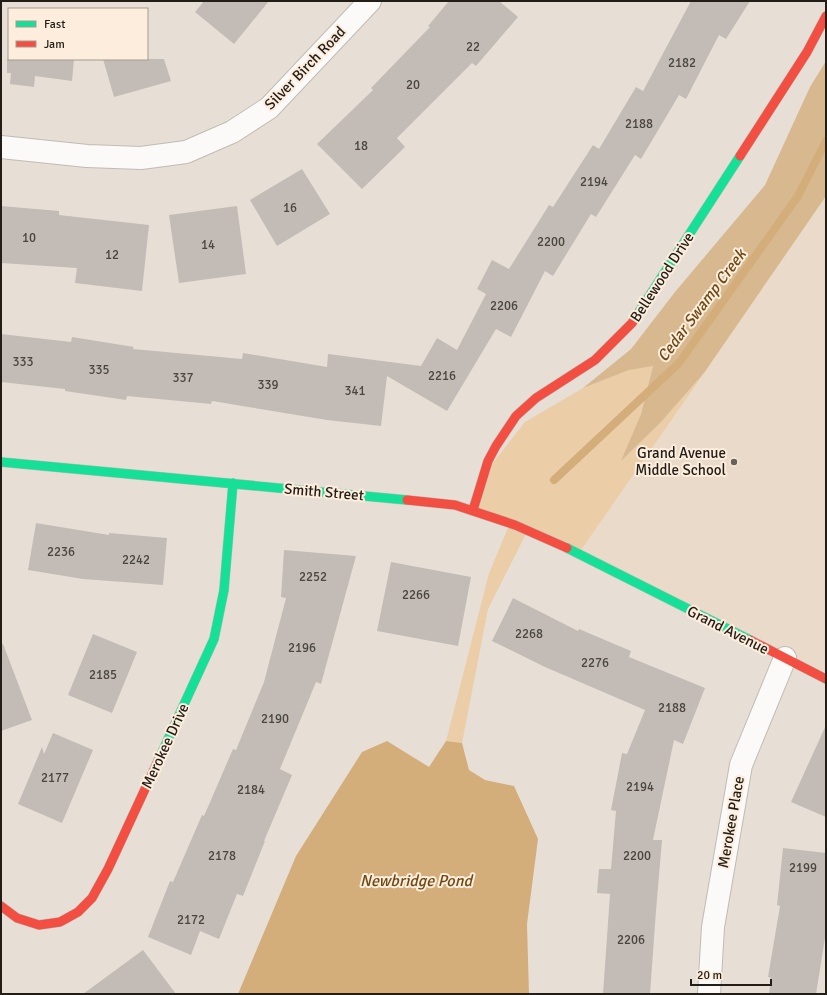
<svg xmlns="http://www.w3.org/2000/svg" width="827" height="995" viewBox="0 0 827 995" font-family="Signika,sans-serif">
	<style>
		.built { fill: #e9dac9 }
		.green { fill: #ebcda8 }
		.forest { fill: #d8b88e }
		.water { fill: #d3ad7a }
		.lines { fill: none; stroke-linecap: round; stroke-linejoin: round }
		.stream { stroke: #d3ad7a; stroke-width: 8 }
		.building { fill: #c3bcb6 }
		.street-casing { stroke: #c1bbb3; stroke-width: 24 }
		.fast-casing { stroke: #c1bbb3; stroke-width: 10 }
		.jam-casing { stroke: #c1bbb3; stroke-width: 10 }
		.street { stroke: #fbfaf9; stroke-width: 22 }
		.fast { stroke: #16e098; stroke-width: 9 }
		.jam { stroke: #f24e42; stroke-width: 9 }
		.poi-dot { fill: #67615a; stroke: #fceddc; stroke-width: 1.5 }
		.labels { text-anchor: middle; stroke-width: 4; stroke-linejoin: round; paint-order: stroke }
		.number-label { font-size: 13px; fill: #4a453f }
		.street-label { font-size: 15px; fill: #221d17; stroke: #fceddc }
		.poi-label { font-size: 15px; fill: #221d17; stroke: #fceddc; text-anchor: end }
		.water-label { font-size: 16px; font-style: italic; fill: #6d4915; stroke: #fceddc }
	</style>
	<rect width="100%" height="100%" fill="#e7dfd6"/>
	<!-- built -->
	<path class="built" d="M 826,196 L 826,673 L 581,550 Z"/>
	<!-- green -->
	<path class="green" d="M 653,365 L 641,414 L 622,460 L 661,422 L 704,373 L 581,550 L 529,528 L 488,609 L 462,743 L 446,741 L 489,573 L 511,521 L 478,508 L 488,469 L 525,422 L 583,388 L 629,370 Z"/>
	<!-- forest -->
	<path class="forest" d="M 826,61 L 826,196 L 704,373 L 661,422 L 621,461 L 641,414 L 653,366 L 629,370 L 583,388 L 631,349 L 675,292 L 765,185 L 810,87 Z"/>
	<!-- water -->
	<path class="water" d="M 387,741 L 429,767 L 446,741 L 462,743 L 469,770 L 485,780 L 514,786 L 538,839 L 527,924 L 529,994 L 238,994 L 296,856 L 362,752 Z"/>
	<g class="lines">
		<!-- stream -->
		<path class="stream" d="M 554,480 L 679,363 L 798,196 L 826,141"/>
	</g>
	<!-- building -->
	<path class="building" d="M 204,1 L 269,1 L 234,44 L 195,12 Z
		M 449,1 L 499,1 L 518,17 L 476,66 L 472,63 L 397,138 L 405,147 L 362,189 L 317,144 L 373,90 L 371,88 L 430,27 L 428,26 Z
		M 691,1 L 750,1 L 726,39 L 719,35 L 686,99 L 679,95 L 641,159 L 635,155 L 596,217 L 591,214 L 553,276 L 545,271 L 511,337 L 496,329 L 447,411 L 387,376 L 381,426 L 327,420 L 212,401 L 211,404 L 127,396 L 126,400 L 65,391 L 65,389 L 1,382 L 1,334 L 71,342 L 72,337 L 134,347 L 133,349 L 242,359 L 243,353 L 327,367 L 328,354 L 421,366 L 437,338 L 457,350 L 486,294 L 477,289 L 492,260 L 509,269 L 549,205 L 553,207 L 593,145 L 599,149 L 636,87 L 643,91 Z
		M 7,59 L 74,59 L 72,81 L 35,76 L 34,87 L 10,84 L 11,73 L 7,73 Z
		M 103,59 L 164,59 L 171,81 L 114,97 Z
		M 302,169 L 330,214 L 277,246 L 250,200 Z
		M 1,206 L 59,211 L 59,215 L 149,225 L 142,291 L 75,283 L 77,268 L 1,263 Z
		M 237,206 L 246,274 L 179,283 L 169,215 Z
		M 36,523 L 109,535 L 109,533 L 167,538 L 163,585 L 83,579 L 28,570 Z
		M 284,550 L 356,556 L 321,684 L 316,682 L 280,769 L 292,775 L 264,841 L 265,841 L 243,896 L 237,894 L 219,939 L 200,931 L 191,955 L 148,937 L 170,881 L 173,882 L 202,815 L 204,816 L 233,749 L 236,750 L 264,682 L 286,598 L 281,597 Z
		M 391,562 L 471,577 L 458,646 L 377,631 Z
		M 513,598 L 578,631 L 579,629 L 631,651 L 629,657 L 705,688 L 683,744 L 674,740 L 653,840 L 662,840 L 656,911 L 650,994 L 603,994 L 610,894 L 597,893 L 599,869 L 611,869 L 616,811 L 611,810 L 622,753 L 627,754 L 645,710 L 545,667 L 492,641 Z
		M 93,634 L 137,652 L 112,713 L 68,695 Z
		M 3,644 L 32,720 L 1,731 L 1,645 Z
		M 826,725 L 826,817 L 791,802 Z
		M 53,733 L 93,750 L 62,823 L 18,804 L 42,747 L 44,754 Z
		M 783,848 L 826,853 L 826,932 L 816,994 L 769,994 L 771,978 L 768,977 L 780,906 L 777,905 Z
		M 143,950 L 176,994 L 83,994 Z"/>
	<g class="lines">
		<!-- street casing -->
		<g class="street-casing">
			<path id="street" d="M 1,147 L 87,156 L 141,158 L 186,152 L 232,132 L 269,108 L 370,1
				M 709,994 L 713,927 L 741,765 L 785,658"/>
		</g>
		<!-- fast casing -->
		<g class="fast-casing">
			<path id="fast" d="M 637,315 L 740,156
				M 1,462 L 407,500
				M 567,548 L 750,640
				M 158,761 L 214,639 L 224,590 L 233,483"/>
		</g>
		<!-- jam casing -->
		<g class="jam-casing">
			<path id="jam" d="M 740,156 L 807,52 L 826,16
				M 407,500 L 455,505 L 515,525 L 567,548
				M 473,510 L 488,461 L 496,446 L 516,416 L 536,398 L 595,360 L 632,323 L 637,315
				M 750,640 L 826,679
				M 1,906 L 17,918 L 39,925 L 60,922 L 78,912 L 92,898 L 108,869 L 158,761"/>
		</g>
		<!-- street -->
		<use href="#street" class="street"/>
		<!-- fast -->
		<use href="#fast" class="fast"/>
		<!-- jam -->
		<use href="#jam" class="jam"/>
	</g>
	<!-- markers -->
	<circle class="poi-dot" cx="734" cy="462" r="4"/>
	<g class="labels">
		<!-- number labels -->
		<g class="number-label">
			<text x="473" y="51">22</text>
			<text x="682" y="67">2182</text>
			<text x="413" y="89">20</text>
			<text x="639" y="128">2188</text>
			<text x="361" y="150">18</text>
			<text x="594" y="186">2194</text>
			<text x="290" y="212">16</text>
			<text x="29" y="242">10</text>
			<text x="551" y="246">2200</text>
			<text x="208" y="249">14</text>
			<text x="112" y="259">12</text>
			<text x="504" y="310">2206</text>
			<text x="23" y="366">333</text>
			<text x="99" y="374">335</text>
			<text x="442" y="380">2216</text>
			<text x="183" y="382">337</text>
			<text x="268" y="389">339</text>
			<text x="355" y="395">341</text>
			<text x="61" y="556">2236</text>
			<text x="136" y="564">2242</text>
			<text x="313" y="581">2252</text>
			<text x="416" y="599">2266</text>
			<text x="529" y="638">2268</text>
			<text x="302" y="652">2196</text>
			<text x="595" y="667">2276</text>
			<text x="103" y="679">2185</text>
			<text x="672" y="712">2188</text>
			<text x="275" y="723">2190</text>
			<text x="55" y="782">2177</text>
			<text x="640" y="791">2194</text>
			<text x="251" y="794">2184</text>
			<text x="222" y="860">2178</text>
			<text x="637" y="860">2200</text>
			<text x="803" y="872">2199</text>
			<text x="191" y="924">2172</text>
			<text x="631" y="944">2206</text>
		</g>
		<!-- street labels -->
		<g class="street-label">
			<text transform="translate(305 68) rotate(-46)" y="5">Silver Birch Road</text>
			<text transform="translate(662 277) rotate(-57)" y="5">Bellewood Drive</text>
			<text transform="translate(324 492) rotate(5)" y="5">Smith Street</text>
			<text transform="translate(728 630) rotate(27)" y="5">Grand Avenue</text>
			<text transform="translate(165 746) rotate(-65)" y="5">Merokee Drive</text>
			<text transform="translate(731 822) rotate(-80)" y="5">Merokee Place</text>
		</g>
		<!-- poi labels -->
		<g class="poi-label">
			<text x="726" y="458">Grand Avenue<tspan x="726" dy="17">Middle School</tspan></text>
		</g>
		<!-- water labels -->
		<g class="water-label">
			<text transform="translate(701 305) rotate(-53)" y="6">Cedar Swamp Creek</text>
			<text x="416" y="886">Newbridge Pond</text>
		</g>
	</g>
	<!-- border -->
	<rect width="827" height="995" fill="none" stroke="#221d17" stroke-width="4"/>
	<!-- legend -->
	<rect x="8" y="8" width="140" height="52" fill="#fceddc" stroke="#a59a8d"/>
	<rect x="16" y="21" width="20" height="6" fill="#16e098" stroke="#a59a8d"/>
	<text x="44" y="28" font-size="12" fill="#221d17">Fast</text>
	<rect x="16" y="41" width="20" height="6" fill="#f24e42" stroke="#a59a8d"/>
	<text x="44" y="48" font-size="12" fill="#221d17">Jam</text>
	<!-- scale -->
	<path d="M691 979v6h80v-6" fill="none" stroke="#221d17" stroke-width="2"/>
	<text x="697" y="979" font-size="12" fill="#221d17" stroke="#fceddc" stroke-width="3" paint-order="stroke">20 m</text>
</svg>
